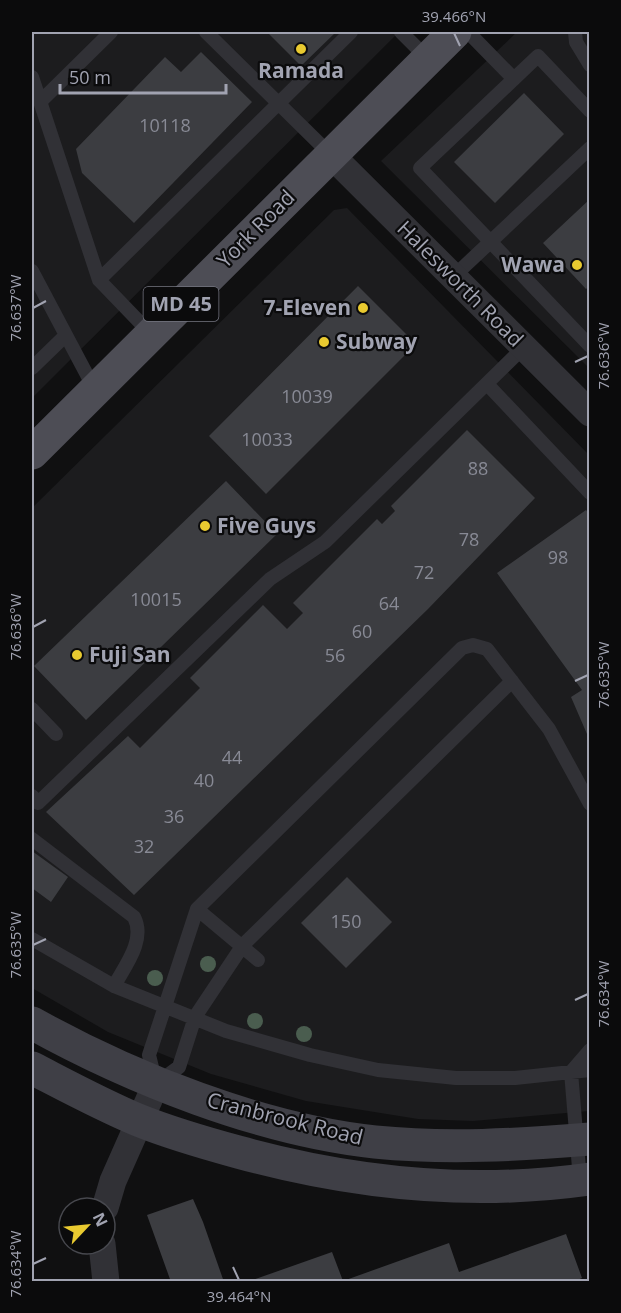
<svg xmlns="http://www.w3.org/2000/svg" width="621" height="1313" viewBox="0 0 621 1313" font-family="'Open Sans',sans-serif">
	<style>
		.built { fill: #1c1c1e }
		.building { fill: #3c3d41 }
		.lines { fill: none; stroke-linecap: round; stroke-linejoin: round }
		.lane { stroke: #313136; stroke-width: 14 }
		.street { stroke: #313136; stroke-width: 27 }
		.secondary { stroke: #3f3f46; stroke-width: 33 }
		.primary { stroke: #4d4d55; stroke-width: 33 }
		.tree { fill: #4a5d4f }
		.ticks { fill: none; stroke: #a1a3b1; stroke-width: 2 }
		.poi-dot { fill: #e9ca30; stroke: #0b0b0c; stroke-width: 2 }
		.labels { text-anchor: middle; stroke-width: 4.5; stroke-linejoin: round; paint-order: stroke }
		.number-label { font-size: 18px; fill: #888a95 }
		.shield { fill: #0b0b0c; stroke: #747580; stroke-width: 1.5 }
		.shield-label { font-size: 20px; font-weight: bold; fill: #a1a3b1 }
		.poi-label { font-size: 21px; font-weight: bold; fill: #a1a3b1; stroke: #0b0b0c; text-anchor: start }
		.street-label { font-size: 21px; fill: #a1a3b1; stroke: #0b0b0c }
		.neatline { fill: none; stroke: #a1a3b1; stroke-width: 2 }
		.ticks-label { font-size: 15px; text-anchor: middle; fill: #a1a3b1 }
	</style>
	<rect width="100%" height="100%" fill="#101011"/>
	<!-- built -->
	<path class="built" d="M 32,32 L 399,32 L 32,398 Z
		M 517,32 L 589,32 L 589,368 L 381,161 Z
		M 347,208 L 589,455 L 589,1111 L 473,1121 L 418,1119 L 306,1101 L 211,1074 L 108,1032 L 32,988 L 32,508 L 334,210 Z"/>
	<!-- building -->
	<path class="building" d="M 267,32 L 336,32 L 301,66 Z
		M 201,52 L 252,102 L 134,223 L 82,173 L 76,149 L 165,57 L 181,72 Z
		M 524,93 L 564,134 L 495,203 L 454,162 Z
		M 590,199 L 590,286 L 586,289 L 543,243 Z
		M 358,286 L 416,344 L 266,494 L 209,436 Z
		M 467,430 L 535,498 L 428,609 L 134,895 L 46,812 L 128,736 L 140,748 L 200,688 L 190,678 L 263,605 L 287,629 L 303,613 L 293,603 L 377,519 L 382,524 L 395,511 L 391,506 Z
		M 226,481 L 277,534 L 86,720 L 34,666 Z
		M 586,510 L 590,515 L 590,741 L 571,697 L 582,690 L 497,573 Z
		M 32,851 L 68,877 L 51,902 L 32,888 Z
		M 347,877 L 392,922 L 346,968 L 301,923 Z
		M 193,1199 L 203,1222 L 224,1282 L 171,1282 L 147,1215 Z
		M 566,1234 L 582,1278 L 573,1282 L 250,1281 L 332,1252 L 343,1281 L 449,1243 L 459,1272 Z"/>
	<g class="lines">
		<!-- lane -->
		<path class="lane" d="M 206,32 L 331,155
			M 401,32 L 428,59
			M 468,32 L 514,79
			M 575,32 L 576,42 L 590,65
			M 32,77 L 99,280 L 151,334
			M 40,102 L 111,32
			M 590,111 L 538,56 L 420,168 L 590,346
			M 32,271 L 95,390
			M 453,277 L 590,148
			M 99,280 L 351,32
			M 32,368 L 64,337
			M 487,384 L 590,493
			M 512,681 L 243,945 L 195,1017 L 179,1067 L 156,1084 L 149,1055 L 197,909 L 462,648 L 473,645 L 487,649 L 549,729 L 590,804
			M 32,709 L 56,734
			M 32,796 L 38,803 L 270,579 L 325,542 L 524,347
			M 32,839 L 134,917 C 146,940 125,966 114,986
			M 197,909 L 258,960
			M 32,939 L 114,986 L 226,1031 L 310,1055 L 378,1070 L 456,1078 L 515,1078 L 590,1070
			M 580,1180 L 571,1072 L 590,1050"/>
		<!-- street -->
		<path class="street" d="M 331,155 L 590,413
			M 105,1208 L 113,1181 L 156,1084
			M 102,1244 L 106,1282"/>
		<!-- secondary -->
		<path class="secondary" d="M 32,1023 C 131,1078 261,1130 375,1142 C 447,1149 518,1145 590,1139
			M 32,1068 C 67,1086 102,1105 138,1120 C 170,1133 205,1143 238,1152 C 354,1184 470,1196 590,1179"/>
		<!-- primary -->
		<path class="primary" d="M 32,453 L 455,32"/>
	</g>
	<!-- trees -->
	<g class="tree">
		<circle cx="208" cy="964" r="8"/>
		<circle cx="155" cy="978" r="8"/>
		<circle cx="255" cy="1021" r="8"/>
		<circle cx="304" cy="1034" r="8"/>
	</g>
	<!-- ticks -->
	<path class="ticks" d="M 454,33 L 460,46M 33,308 L 46,301M 575,362 L 588,356M 33,627 L 46,620M 575,681 L 588,675M 33,945 L 46,939M 575,1000 L 588,994M 33,1264 L 46,1258M 233,1267 L 239,1280"/>
	<!-- markers -->
	<g class="poi-dot">
		<circle cx="301" cy="49" r="6"/>
		<circle cx="577" cy="265" r="6"/>
		<circle cx="363" cy="308" r="6"/>
		<circle cx="324" cy="342" r="6"/>
		<circle cx="205" cy="526" r="6"/>
		<circle cx="77" cy="655" r="6"/>
	</g>
	<g class="labels">
		<!-- number labels -->
		<g class="number-label">
			<text x="165" y="132">10118</text>
			<text x="307" y="403">10039</text>
			<text x="267" y="446">10033</text>
			<text x="478" y="475">88</text>
			<text x="469" y="546">78</text>
			<text x="558" y="564">98</text>
			<text x="424" y="579">72</text>
			<text x="156" y="606">10015</text>
			<text x="389" y="610">64</text>
			<text x="362" y="638">60</text>
			<text x="335" y="662">56</text>
			<text x="232" y="764">44</text>
			<text x="204" y="787">40</text>
			<text x="174" y="823">36</text>
			<text x="144" y="853">32</text>
			<text x="346" y="928">150</text>
		</g>
		<!-- shield labels -->
		<rect class="shield" x="143.5" y="287" width="75" height="34" rx="4.5"/>
		<g class="shield-label">
			<text x="181" y="311">MD 45</text>
		</g>
		<!-- poi labels -->
		<g class="poi-label">
			<text x="301" y="78" text-anchor="middle">Ramada</text>
			<text x="565" y="272" text-anchor="end">Wawa</text>
			<text x="351" y="315" text-anchor="end">7-Eleven</text>
			<text x="336" y="349">Subway</text>
			<text x="217" y="533">Five Guys</text>
			<text x="89" y="662">Fuji San</text>
		</g>
		<!-- street labels -->
		<g class="street-label">
			<text transform="translate(256 229) rotate(-45)" y="7">York Road</text>
			<text transform="translate(460 284) rotate(45)" y="7">Halesworth Road</text>
			<text transform="translate(285 1119) rotate(14)" y="7">Cranbrook Road</text>
		</g>
	</g>
	<!-- border -->
	<rect width="621" height="1313" fill="none" stroke="#0b0b0c" stroke-width="66"/>
	<!-- north arrow -->
	<g transform="translate(87 1226) rotate(64)"><circle r="28" fill="#0b0b0c" stroke="#47484e" stroke-width="1.5"/>
	<path d="M0-4.5L10 22L0 15L-10 22Z" fill="#e9ca30"/>
	<text y="-9" font-size="16" font-weight="bold" text-anchor="middle" fill="#a1a3b1">N</text>
	</g>
	<!-- scale -->
	<path d="M60 84v9h166v-9" fill="none" stroke="#a1a3b1" stroke-width="3"/>
	<text x="69" y="84" font-size="18" fill="#a1a3b1" stroke="#0b0b0c" stroke-width="4.5" paint-order="stroke">50 m</text>
	<rect x="33" y="33" width="555" height="1247" class="neatline"/>
	<g class="ticks-label">
		<text x="454" y="22">39.466°N</text>
		<text transform="translate(16 308) rotate(-90)" y="5">76.637°W</text>
		<text transform="translate(604 356) rotate(-90)" y="5">76.636°W</text>
		<text transform="translate(16 627) rotate(-90)" y="5">76.636°W</text>
		<text transform="translate(604 675) rotate(-90)" y="5">76.635°W</text>
		<text transform="translate(16 945) rotate(-90)" y="5">76.635°W</text>
		<text transform="translate(604 994) rotate(-90)" y="5">76.634°W</text>
		<text transform="translate(16 1264) rotate(-90)" y="5">76.634°W</text>
		<text x="239" y="1302">39.464°N</text>
	</g>
</svg>
